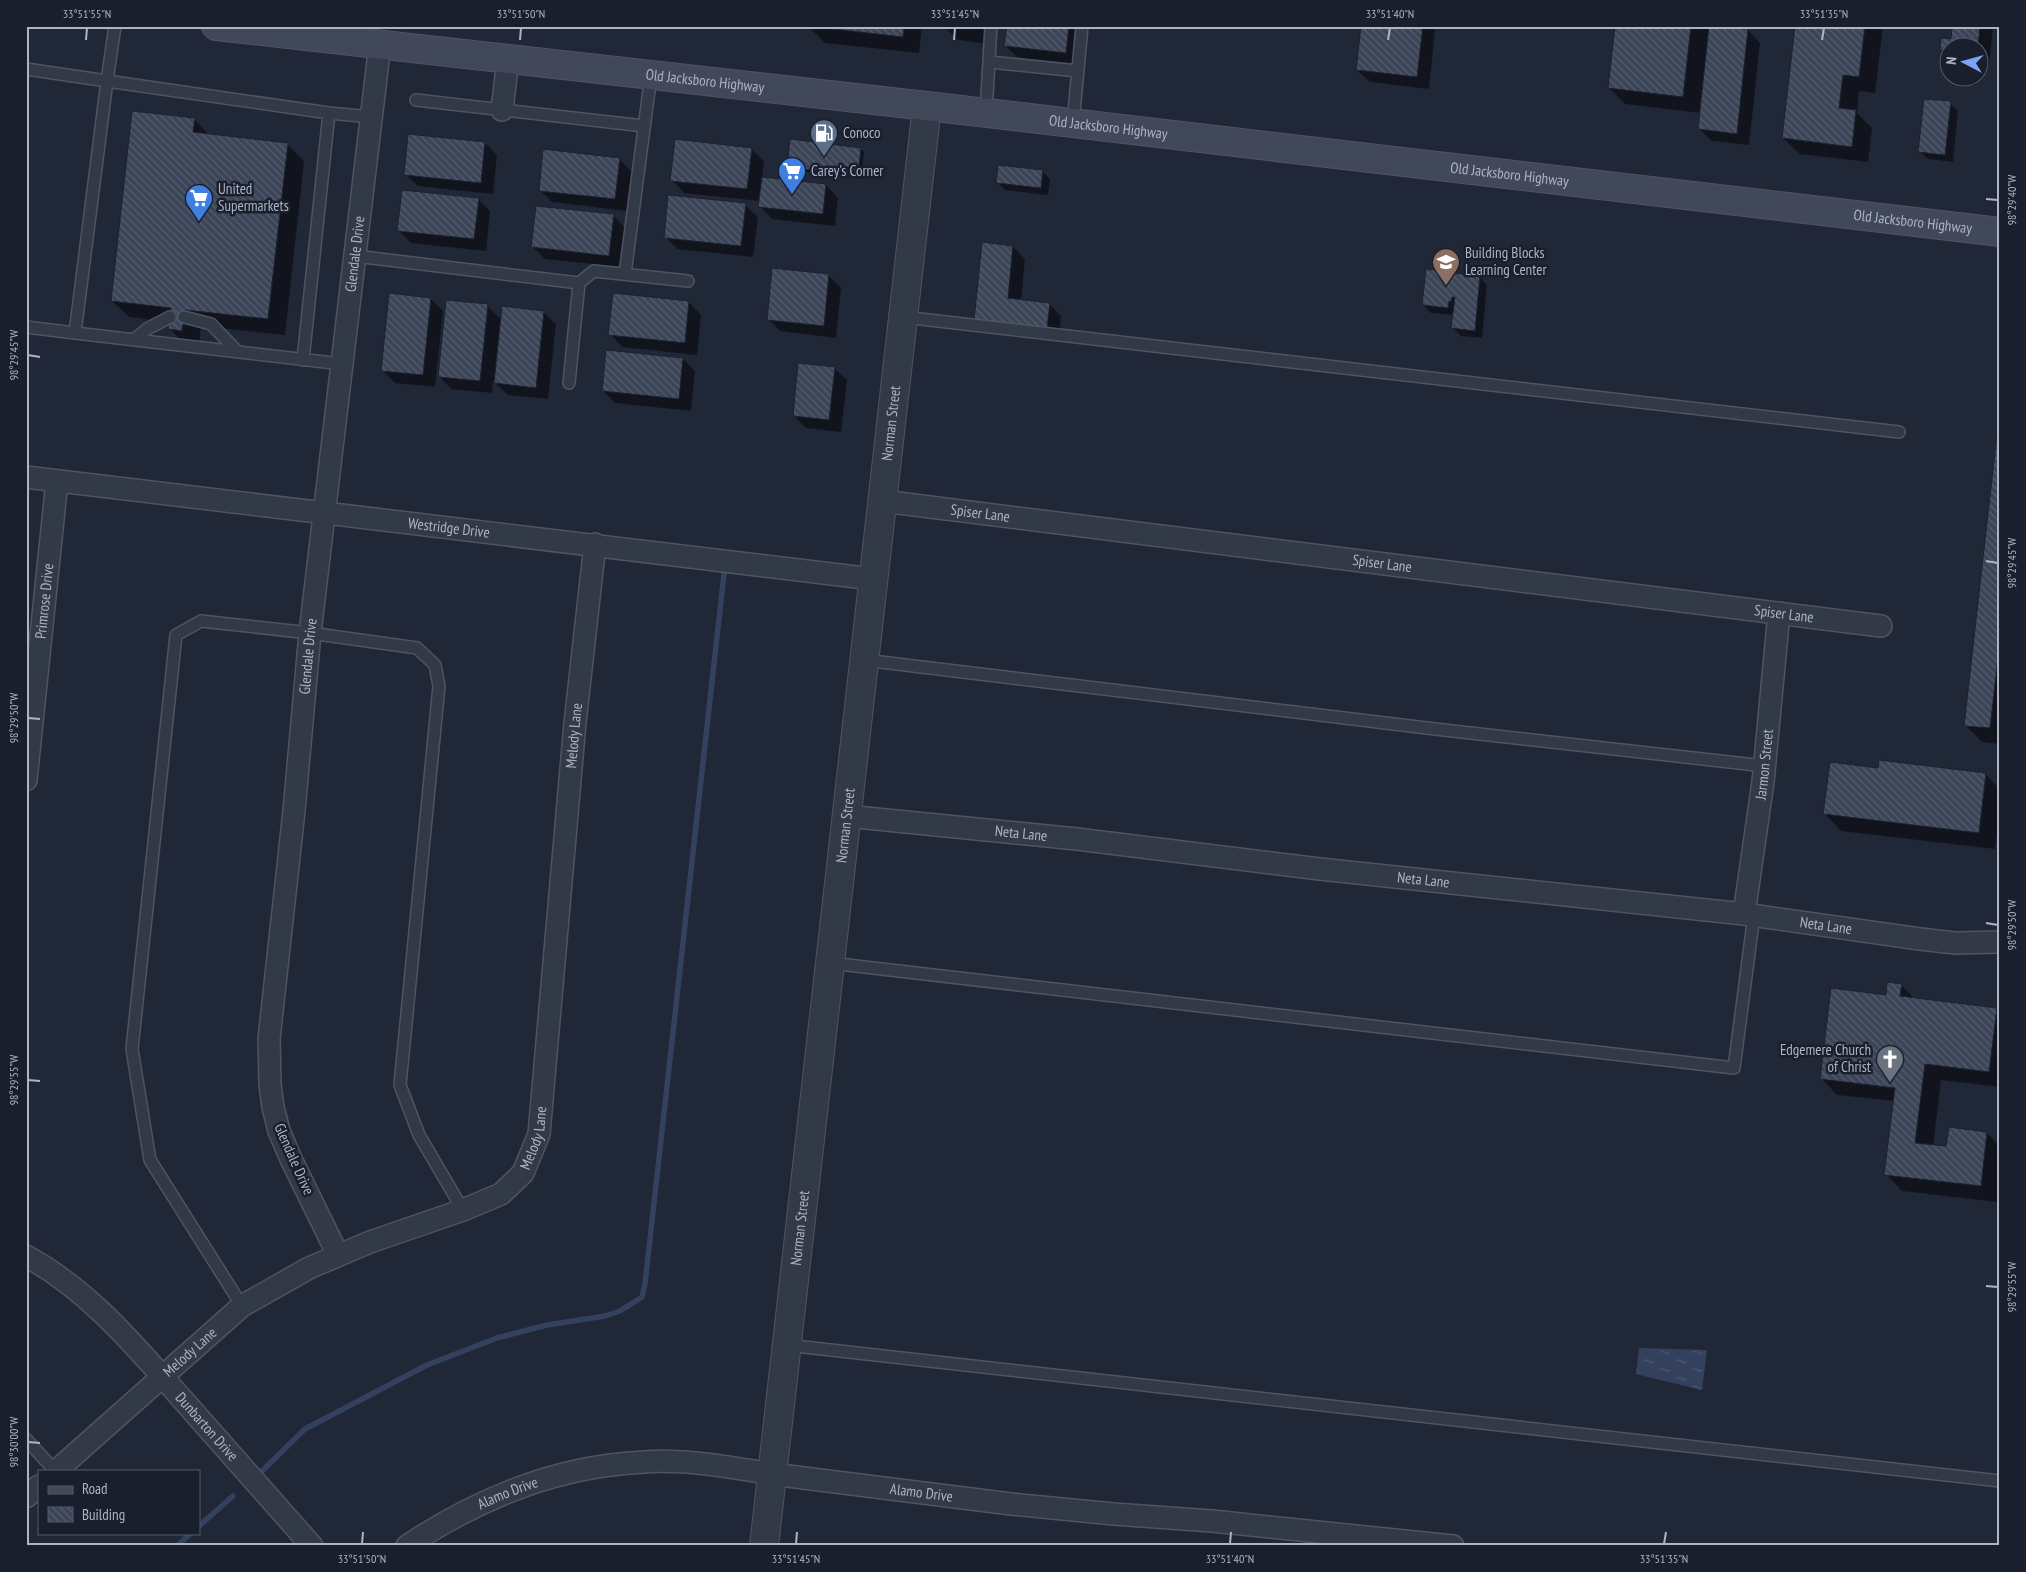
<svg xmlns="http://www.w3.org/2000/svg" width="2026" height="1572" viewBox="0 0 2026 1572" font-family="'PT Sans Narrow',sans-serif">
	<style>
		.water { fill: url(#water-ripples) }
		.shadow { fill: #0007 }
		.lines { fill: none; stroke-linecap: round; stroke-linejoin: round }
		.stream { stroke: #33415f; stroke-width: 5.5 }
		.building { fill: url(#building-back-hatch); stroke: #1b212e }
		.service-casing { stroke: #4e5462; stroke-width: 14 }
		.minor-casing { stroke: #4e5462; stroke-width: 24 }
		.tertiary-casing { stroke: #4e5462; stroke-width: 30 }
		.secondary-casing { stroke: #4e5462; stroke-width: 30 }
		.service { stroke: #333a47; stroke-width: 11 }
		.minor { stroke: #333a47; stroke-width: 21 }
		.tertiary { stroke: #333a47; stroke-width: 28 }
		.secondary { stroke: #41485a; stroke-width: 28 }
		.ticks { fill: none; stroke: #adb4c4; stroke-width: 2 }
		.labels { text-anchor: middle; stroke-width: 5; stroke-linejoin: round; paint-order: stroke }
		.street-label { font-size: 15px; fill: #adb4c4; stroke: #191f2c }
		.poi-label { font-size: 15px; fill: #adb4c4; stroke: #191f2c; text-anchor: start }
		.neatline { fill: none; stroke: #adb4c4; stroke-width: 2 }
		.ticks-label { font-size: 12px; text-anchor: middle; fill: #adb4c4 }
	</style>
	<defs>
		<pattern id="water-ripples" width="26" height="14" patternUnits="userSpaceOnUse" patternTransform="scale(1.25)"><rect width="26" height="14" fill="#33415f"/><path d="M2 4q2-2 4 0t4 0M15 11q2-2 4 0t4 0" fill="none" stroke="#4e5a74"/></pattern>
		<pattern id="building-back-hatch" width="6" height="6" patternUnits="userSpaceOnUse" patternTransform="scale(1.25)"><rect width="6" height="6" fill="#3b4557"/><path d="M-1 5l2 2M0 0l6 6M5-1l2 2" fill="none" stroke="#555d6e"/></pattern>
	</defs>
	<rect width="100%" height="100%" fill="#202737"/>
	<!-- water -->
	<path class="water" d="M 1639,1348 L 1707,1350 L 1702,1390 L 1636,1374 Z"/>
	<!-- shadow -->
	<path class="shadow" d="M 808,26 L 922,26 L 919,53 L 825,43 Z
		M 944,26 L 990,26 L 988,44 L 958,40 Z
		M 1008,26 L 1082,26 L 1078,64 L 1018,58 L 1006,46 Z
		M 1362,26 L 1431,26 L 1435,30 L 1429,89 L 1370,82 L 1357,70 Z
		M 1616,26 L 1710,26 L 1748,30 L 1760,43 L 1749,145 L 1712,141 L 1699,129 L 1701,113 L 1625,104 L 1609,88 Z
		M 1796,26 L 1883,26 L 1875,93 L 1859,91 L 1857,113 L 1872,128 L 1868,162 L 1800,154 L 1783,138 Z
		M 1954,26 L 1993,26 L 1989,66 L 1978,64 L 1978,48 L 1948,48 L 1948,57 L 1941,50 L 1952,41 Z
		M 1950,103 L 1958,111 L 1953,162 L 1928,159 L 1919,151 Z
		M 194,119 L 210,136 L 287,144 L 304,161 L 285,335 L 201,326 L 199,347 L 186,345 L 170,329 L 170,322 L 129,317 L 112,301 Z
		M 485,143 L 497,155 L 493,194 L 418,186 L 405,174 Z
		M 751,149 L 764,161 L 762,178 L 826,185 L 838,198 L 835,226 L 772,219 L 760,206 L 760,201 L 684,193 L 672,180 Z
		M 861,149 L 864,152 L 861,179 L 792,170 L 788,166 Z
		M 619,159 L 632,172 L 627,211 L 552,202 L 540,190 Z
		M 1042,171 L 1050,179 L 1048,195 L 1005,190 L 997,182 Z
		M 478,199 L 490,211 L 486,251 L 411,243 L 399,231 Z
		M 745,205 L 758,217 L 753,257 L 678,249 L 665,237 Z
		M 613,215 L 625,228 L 621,267 L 545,259 L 533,247 Z
		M 1013,247 L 1025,259 L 1021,301 L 1049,304 L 1061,316 L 1059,340 L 987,332 Z
		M 773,269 L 829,276 L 841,288 L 836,338 L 780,331 L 768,319 Z
		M 1454,270 L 1459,275 L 1479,277 L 1487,285 L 1482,338 L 1461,336 L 1453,328 L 1454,315 L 1431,313 L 1423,305 L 1443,272 Z
		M 431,299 L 443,311 L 435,387 L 395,383 L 382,370 Z
		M 689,302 L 701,315 L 697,355 L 622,347 L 610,334 Z
		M 487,306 L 502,320 L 543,312 L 556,324 L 548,399 L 508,395 L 493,381 L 492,393 L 451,389 L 439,376 Z
		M 683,359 L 695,371 L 691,411 L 615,403 L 603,391 Z
		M 834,368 L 847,380 L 841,432 L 806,428 L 794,416 Z
		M 2000,419 L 2000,744 L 1982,742 L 1965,725 Z
		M 1879,769 L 1986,775 L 2000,789 L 2000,811 L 1995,849 L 1841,831 L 1825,814 Z
		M 1901,985 L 1915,999 L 1996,1009 L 2000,1013 L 2000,1087 L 1941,1080 L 1933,1146 L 1948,1148 L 1987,1133 L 2000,1146 L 2000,1179 L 1997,1202 L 1902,1191 L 1886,1174 L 1895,1101 L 1837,1095 L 1821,1078 L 1887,996 Z"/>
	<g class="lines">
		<!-- stream -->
		<path class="stream" d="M 263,1470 L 305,1429 L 427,1365 L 497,1338 L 547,1325 L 605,1316 L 620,1311 L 642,1297 L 645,1284 L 725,565
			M 199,1526 L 233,1496
			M 177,1546 L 191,1533"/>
	</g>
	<!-- building -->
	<path class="building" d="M 807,26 L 904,26 L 903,37 Z
		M 1007,26 L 1069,26 L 1066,53 L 1004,46 Z
		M 1361,26 L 1423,26 L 1417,77 L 1356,70 Z
		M 1615,26 L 1691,26 L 1683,97 L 1608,88 Z
		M 1709,26 L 1748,29 L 1737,134 L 1698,129 Z
		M 1795,26 L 1865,26 L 1859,77 L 1843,75 L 1839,108 L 1856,110 L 1852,147 L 1782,138 Z
		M 1952,26 L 1980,26 L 1978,48 L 1948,48 L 1948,51 L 1940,50 L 1941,38 L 1951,39 Z
		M 1924,99 L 1951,101 L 1945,155 L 1918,152 Z
		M 132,111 L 195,118 L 193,132 L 288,143 L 268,319 L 185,310 L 182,331 L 168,329 L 171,308 L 111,301 Z
		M 408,134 L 485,142 L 481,183 L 404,175 Z
		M 675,139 L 752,148 L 747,189 L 670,181 Z
		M 790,139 L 861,148 L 858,176 L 787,167 Z
		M 543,149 L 620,158 L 615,199 L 539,191 Z
		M 998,165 L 1043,170 L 1041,188 L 996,183 Z
		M 762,177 L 826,184 L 823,214 L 758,207 Z
		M 402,190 L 479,198 L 474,239 L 397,231 Z
		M 668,195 L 746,203 L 741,246 L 664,238 Z
		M 536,206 L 614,214 L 609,256 L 531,247 Z
		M 982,242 L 1013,246 L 1008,298 L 1050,303 L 1047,328 L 974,320 Z
		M 1443,267 L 1454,269 L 1454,273 L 1480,276 L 1475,331 L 1451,328 L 1455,297 L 1452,297 L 1451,302 L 1449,301 L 1448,308 L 1422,305 L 1426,269 L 1442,271 Z
		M 772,268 L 829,274 L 824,326 L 767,320 Z
		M 389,293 L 431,298 L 423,375 L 381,371 Z
		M 613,293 L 689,301 L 685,343 L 608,335 Z
		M 446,300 L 488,304 L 480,381 L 438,377 Z
		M 502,306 L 544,311 L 536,388 L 494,383 Z
		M 606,350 L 683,358 L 679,399 L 602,391 Z
		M 798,363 L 835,367 L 829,420 L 793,416 Z
		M 2000,408 L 2000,640 L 1990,728 L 1964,726 Z
		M 1879,760 L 1986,773 L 1979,833 L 1823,814 L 1830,762 L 1878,768 Z
		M 1887,982 L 1902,984 L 1900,996 L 1997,1008 L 1989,1072 L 1925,1064 L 1915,1143 L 1946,1146 L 1949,1127 L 1987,1132 L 1981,1186 L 1884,1175 L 1895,1088 L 1820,1079 L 1831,988 L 1886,995 Z"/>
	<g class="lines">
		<!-- service casing -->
		<g class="service-casing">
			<path id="service" d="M 115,26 L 107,81 L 329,113
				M 990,62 L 1078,71
				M 26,69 L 107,81 L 75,333 L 342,364
				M 416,100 L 644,126
				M 986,113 L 991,26
				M 1073,123 L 1082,26
				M 355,256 L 579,283 L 594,271 L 688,281
				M 625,274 L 651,75
				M 184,317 L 211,324 L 238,352
				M 903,317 L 1899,432
				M 26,327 L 75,333
				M 134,340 L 147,329 L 170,317
				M 303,360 L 329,113 L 372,117
				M 569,383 L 579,283
				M 864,660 L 1435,729 L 1765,766
				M 830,963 L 1734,1068 L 1754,915
				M 242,1306 L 150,1160 L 132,1049 L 176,635 L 201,621 L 310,633 L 417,648 L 435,665 L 439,686 L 400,1085 L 419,1135 L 463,1210
				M 786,1345 L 2000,1481
				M 26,1439 L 55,1471"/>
		</g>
		<!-- minor casing -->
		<g class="minor-casing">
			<g id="minor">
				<path d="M 502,110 L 508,59"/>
				<path id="s1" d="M 26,477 L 873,579"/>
				<path id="s2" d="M 882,501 L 1881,626"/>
				<path id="s3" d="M 26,780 L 57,481"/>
				<path id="s4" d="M 846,816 L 1077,839 L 1320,869 L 1744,914 L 1920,939 L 1955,943 L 2000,942"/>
				<path id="s5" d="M 1744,914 L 1763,782 L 1779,613"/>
				<path id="s6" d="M 338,1255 L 291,1159 L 279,1131 L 273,1107 L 270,1084 L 269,1039 L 294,811 L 310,633 L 380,44"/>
				<path id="s7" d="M 26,1256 C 89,1290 136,1347 183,1400 C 226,1449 269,1497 312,1546"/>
				<path id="s8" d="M 56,1471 L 242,1306 L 309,1268 L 370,1242 L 463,1210 L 501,1194 L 523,1173 L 539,1134 L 575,723 L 595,544"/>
				<path d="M 26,1497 L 39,1486"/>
				<path id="s9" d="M 407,1546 C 477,1499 558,1466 644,1462 C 686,1459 730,1467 772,1474 L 1011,1504 L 1114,1514 L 1212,1521 L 1453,1546"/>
			</g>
		</g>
		<!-- tertiary casing -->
		<g class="tertiary-casing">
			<g id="tertiary">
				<path id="s10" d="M 764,1546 L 927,106"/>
			</g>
		</g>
		<!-- secondary casing -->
		<g class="secondary-casing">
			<g id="secondary">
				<path id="s11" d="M 216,26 L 927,106 L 2000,232"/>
			</g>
		</g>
		<!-- service -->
		<use href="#service" class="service"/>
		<!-- minor -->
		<use href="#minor" class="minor"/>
		<!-- tertiary -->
		<use href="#tertiary" class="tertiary"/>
		<!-- secondary -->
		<use href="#secondary" class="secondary"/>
	</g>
	<!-- ticks -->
	<path class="ticks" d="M 86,40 L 87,28M 520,40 L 521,28M 954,40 L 955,28M 1388,40 L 1390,28M 1822,40 L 1824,28M 1986,199 L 1998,200M 28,355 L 40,357M 1986,561 L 1998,563M 28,718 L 40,719M 1986,923 L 1998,925M 28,1080 L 40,1081M 1986,1286 L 1998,1287M 28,1442 L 40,1443M 362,1544 L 363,1532M 796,1544 L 797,1532M 1230,1544 L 1231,1532M 1664,1544 L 1666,1532"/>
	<!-- icons -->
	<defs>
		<g id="fuel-pin" transform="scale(1.4375)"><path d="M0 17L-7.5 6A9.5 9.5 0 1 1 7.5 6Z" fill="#5c6f8a" stroke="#191f2c"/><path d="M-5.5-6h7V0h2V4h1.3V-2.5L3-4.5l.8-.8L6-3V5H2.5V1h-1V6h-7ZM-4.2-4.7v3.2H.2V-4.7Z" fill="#fff"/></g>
		<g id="supermarket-pin" transform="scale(1.4375)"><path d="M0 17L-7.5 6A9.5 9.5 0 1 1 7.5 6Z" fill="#3f7fe0" stroke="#191f2c"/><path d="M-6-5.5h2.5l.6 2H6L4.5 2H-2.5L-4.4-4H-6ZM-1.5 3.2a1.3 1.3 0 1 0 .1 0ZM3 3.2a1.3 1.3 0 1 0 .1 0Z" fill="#fff"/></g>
		<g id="school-pin" transform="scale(1.4375)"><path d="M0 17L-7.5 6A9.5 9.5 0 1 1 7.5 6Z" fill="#8d6e63" stroke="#191f2c"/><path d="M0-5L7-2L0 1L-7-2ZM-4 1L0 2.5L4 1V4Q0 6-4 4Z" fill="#fff"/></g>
		<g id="church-pin" transform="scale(1.4375)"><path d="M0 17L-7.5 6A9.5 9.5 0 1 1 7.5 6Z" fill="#6b7280" stroke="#191f2c"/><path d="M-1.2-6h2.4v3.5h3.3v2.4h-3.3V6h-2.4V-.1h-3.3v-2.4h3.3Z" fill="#fff"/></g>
	</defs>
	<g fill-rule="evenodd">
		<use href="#fuel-pin" x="824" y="133"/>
		<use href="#supermarket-pin" x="792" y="171"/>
		<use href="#supermarket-pin" x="199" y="198"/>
		<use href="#school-pin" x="1446" y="262"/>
		<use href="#church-pin" x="1890" y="1059"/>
	</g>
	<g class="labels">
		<!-- street labels -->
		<g class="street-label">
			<text dy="5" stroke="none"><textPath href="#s11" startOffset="492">Old Jacksboro Highway</textPath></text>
			<text dy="5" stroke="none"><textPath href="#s11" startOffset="898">Old Jacksboro Highway</textPath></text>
			<text dy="5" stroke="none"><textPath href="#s11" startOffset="1302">Old Jacksboro Highway</textPath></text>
			<text dy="5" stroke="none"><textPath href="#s11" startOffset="1708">Old Jacksboro Highway</textPath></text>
			<text dy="5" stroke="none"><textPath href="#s6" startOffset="1020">Glendale Drive</textPath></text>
			<text dy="5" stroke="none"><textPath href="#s10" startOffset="1130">Norman Street</textPath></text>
			<text dy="5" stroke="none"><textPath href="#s2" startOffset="99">Spiser Lane</textPath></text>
			<text dy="5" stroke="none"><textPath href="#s1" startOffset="426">Westridge Drive</textPath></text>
			<text dy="5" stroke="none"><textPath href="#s2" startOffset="504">Spiser Lane</textPath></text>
			<text dy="5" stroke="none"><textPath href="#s3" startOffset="180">Primrose Drive</textPath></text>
			<text dy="5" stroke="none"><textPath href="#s2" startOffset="909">Spiser Lane</textPath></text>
			<text dy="5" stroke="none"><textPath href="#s6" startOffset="615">Glendale Drive</textPath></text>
			<text dy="5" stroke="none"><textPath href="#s8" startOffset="1004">Melody Lane</textPath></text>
			<text dy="5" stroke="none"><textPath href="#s5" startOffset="151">Jarmon Street</textPath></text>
			<text dy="5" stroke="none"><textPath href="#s10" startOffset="725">Norman Street</textPath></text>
			<text dy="5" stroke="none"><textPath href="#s4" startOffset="176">Neta Lane</textPath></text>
			<text dy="5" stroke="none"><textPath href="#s4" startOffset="581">Neta Lane</textPath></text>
			<text dy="5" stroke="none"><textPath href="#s4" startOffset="986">Neta Lane</textPath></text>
			<text dy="5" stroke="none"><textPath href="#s8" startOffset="599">Melody Lane</textPath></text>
			<text transform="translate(294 1159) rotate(66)" y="5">Glendale Drive</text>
			<text dy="5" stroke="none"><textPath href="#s10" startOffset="320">Norman Street</textPath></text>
			<text dy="5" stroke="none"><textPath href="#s8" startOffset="179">Melody Lane</textPath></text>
			<text dy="5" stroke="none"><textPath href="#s7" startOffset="250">Dunbarton Drive</textPath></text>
			<text dy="5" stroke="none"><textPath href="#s9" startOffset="534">Alamo Drive</textPath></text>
			<text dy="5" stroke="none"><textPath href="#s9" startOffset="114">Alamo Drive</textPath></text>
		</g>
		<!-- poi labels -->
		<g class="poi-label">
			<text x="843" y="138">Conoco</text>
			<text x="811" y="176">Carey's Corner</text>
			<text x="218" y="194">United<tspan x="218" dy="17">Supermarkets</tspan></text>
			<text x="1465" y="258">Building Blocks<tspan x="1465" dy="17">Learning Center</tspan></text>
			<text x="1871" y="1055" text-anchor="end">Edgemere Church<tspan x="1871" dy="17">of Christ</tspan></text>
		</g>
	</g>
	<!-- border -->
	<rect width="2026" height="1572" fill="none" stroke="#191f2c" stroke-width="55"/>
	<!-- legend -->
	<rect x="38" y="1470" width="162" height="65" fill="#191f2c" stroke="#545b69"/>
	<rect x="48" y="1486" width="25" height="8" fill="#41485a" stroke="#545b69"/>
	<text x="82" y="1494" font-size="15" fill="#adb4c4">Road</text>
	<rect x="48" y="1507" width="25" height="15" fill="url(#building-back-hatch)" stroke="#545b69"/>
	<text x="82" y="1520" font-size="15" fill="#adb4c4">Building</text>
	<!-- north arrow -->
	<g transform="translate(1964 62) rotate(276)"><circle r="24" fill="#191f2c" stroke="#545b69"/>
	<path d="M0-4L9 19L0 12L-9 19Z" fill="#7ea2f8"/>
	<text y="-8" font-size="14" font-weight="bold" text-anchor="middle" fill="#adb4c4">N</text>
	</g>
	<rect x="28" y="28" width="1970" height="1516" class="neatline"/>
	<g class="ticks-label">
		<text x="87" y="18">33°51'55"N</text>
		<text x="521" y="18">33°51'50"N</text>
		<text x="955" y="18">33°51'45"N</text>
		<text x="1390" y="18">33°51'40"N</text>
		<text x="1824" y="18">33°51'35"N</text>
		<text transform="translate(2012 200) rotate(-90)" y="4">98°29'40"W</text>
		<text transform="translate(14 355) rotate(-90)" y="4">98°29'45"W</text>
		<text transform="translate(2012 563) rotate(-90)" y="4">98°29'45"W</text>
		<text transform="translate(14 718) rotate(-90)" y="4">98°29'50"W</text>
		<text transform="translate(2012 925) rotate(-90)" y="4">98°29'50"W</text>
		<text transform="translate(14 1080) rotate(-90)" y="4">98°29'55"W</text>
		<text transform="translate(2012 1287) rotate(-90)" y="4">98°29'55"W</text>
		<text transform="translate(14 1442) rotate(-90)" y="4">98°30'00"W</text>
		<text x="362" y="1563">33°51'50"N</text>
		<text x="796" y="1563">33°51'45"N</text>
		<text x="1230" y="1563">33°51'40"N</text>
		<text x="1664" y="1563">33°51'35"N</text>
	</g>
</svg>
